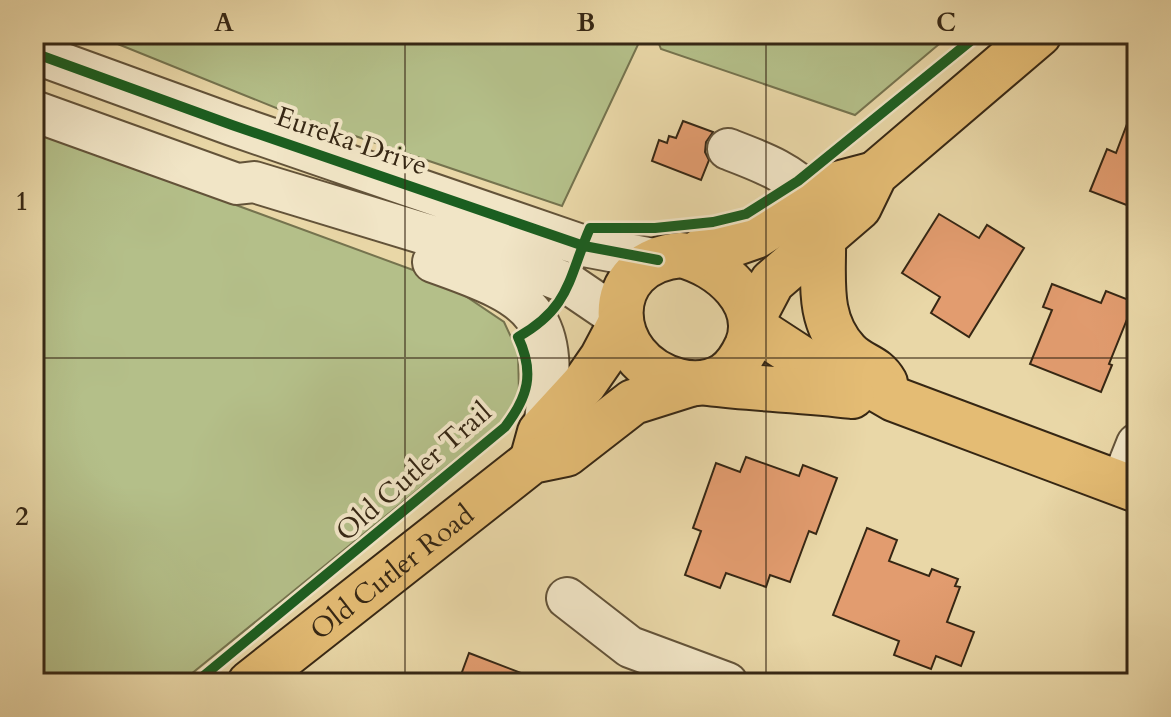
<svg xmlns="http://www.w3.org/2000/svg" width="1171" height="717" viewBox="0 0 1171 717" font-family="Cardo,serif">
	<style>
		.green { fill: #b4bf89; stroke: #75734e; stroke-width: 2 }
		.building { fill: #e29c6f; stroke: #362714; stroke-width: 2 }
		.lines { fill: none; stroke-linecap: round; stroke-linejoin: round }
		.minor-casing { stroke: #635339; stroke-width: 44 }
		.major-casing { stroke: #362714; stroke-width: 48 }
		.minor { stroke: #f1e5c6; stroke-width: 40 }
		.major { stroke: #e4bc74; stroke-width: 44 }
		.cycleway-casing { stroke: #f1e5c6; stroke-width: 15 }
		.cycleway { stroke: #1b5e20; stroke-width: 10 }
		.grid { fill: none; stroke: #362714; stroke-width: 2; stroke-opacity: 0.55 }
		.labels { text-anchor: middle; stroke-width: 8; stroke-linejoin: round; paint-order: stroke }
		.street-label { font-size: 28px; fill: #362714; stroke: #f1e5c6 }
		.neatline { fill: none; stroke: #362714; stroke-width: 3 }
		.grid-label { font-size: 26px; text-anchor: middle; font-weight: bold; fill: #362714 }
	</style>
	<rect width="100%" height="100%" fill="#e9d7a7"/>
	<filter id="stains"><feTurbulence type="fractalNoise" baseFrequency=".0025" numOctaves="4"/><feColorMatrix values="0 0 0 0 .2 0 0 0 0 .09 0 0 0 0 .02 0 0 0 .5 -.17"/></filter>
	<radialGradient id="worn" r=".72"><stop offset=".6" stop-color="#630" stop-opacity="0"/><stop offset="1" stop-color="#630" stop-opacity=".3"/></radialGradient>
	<!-- green -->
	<path class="green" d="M 93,34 L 643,34 L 562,206 L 296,116 Z
		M 655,34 L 951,34 L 855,115 L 661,49 Z
		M 34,131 L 443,281 L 504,322 L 518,352 L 519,393 L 503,421 L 180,683 L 34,683 Z"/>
	<!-- building -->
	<path class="building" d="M 1135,103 L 1137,103 L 1137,209 L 1090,191 L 1107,149 L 1116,153 Z
		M 683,121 L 713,132 L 706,142 L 705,152 L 709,160 L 701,180 L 652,161 L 659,140 L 667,143 L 669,136 L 676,138 Z
		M 939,214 L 979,238 L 987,225 L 1024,248 L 969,337 L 931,313 L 940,297 L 902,273 Z
		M 1052,284 L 1101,303 L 1106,291 L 1134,302 L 1109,364 L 1112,365 L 1101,392 L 1030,364 L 1052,310 L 1043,307 Z
		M 746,457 L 799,476 L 803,465 L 837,478 L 816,534 L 809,531 L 790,582 L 770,575 L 766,587 L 726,573 L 720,588 L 685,575 L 701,531 L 693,528 L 716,463 L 740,472 Z
		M 867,528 L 897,540 L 889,561 L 929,576 L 932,569 L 958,579 L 955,586 L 960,587 L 947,622 L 974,632 L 961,666 L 936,656 L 931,669 L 894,655 L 899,641 L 833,615 Z
		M 469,653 L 542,681 L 542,683 L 458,683 Z"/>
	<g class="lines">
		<!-- minor casing -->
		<g class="minor-casing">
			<path id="minor" d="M 34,53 L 232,125 L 584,246 L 658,260
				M 34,111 L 237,184 L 254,182 L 504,258 L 569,284 L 619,318
				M 728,149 C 762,162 790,172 815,199
				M 433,262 C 538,299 560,313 544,428
				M 1121,484 L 1137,444
				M 567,598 L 630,647 L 727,683"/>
		</g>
		<!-- major casing -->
		<g class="major-casing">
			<g id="major">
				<path d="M 823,237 C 824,278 816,319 847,352 C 861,367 875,365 885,383"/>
				<path d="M 681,255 C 720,264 765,303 747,346 C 742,357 735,368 725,375 C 710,384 694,385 678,381 C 603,361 599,262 681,255 Z"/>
				<path d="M 692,257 L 704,249 L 736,243 L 756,236 L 837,184 L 875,174"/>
				<path d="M 752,320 L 772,282 L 859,207 L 875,174 L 1039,34"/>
				<path d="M 753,327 L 816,368 L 835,376 L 863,381 L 894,399 L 1137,490"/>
				<path d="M 708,383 C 756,389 804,390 852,396"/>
				<path d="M 532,461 L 540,432 L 584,384 L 602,358 L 620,324"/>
				<path id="s1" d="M 250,683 L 532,461 L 566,454 L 633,402 L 690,384"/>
			</g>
		</g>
		<!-- minor -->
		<use href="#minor" class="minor"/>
		<!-- major -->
		<use href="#major" class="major"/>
		<!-- cycleway casing -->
		<g class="cycleway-casing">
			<path id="cycleway" d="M 34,53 L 232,125 L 584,246 L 658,260
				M 195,683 L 505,427 C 528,397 535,373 518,337 C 571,307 568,278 590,228 L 655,228 L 713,222 L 746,214 L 798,181 L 979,34"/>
		</g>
		<!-- cycleway -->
		<use href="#cycleway" class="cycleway"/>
	</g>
	<!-- grid -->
	<path class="grid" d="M 405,34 L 405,683M 766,34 L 766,683M 34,358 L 1137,358"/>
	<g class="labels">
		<!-- street labels -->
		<g class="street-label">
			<text transform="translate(352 140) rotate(19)" y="10">Eureka Drive</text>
			<text transform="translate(413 471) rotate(-41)" y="10">Old Cutler Trail</text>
			<text dy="10" stroke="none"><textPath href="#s1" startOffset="180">Old Cutler Road</textPath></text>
		</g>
	</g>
	<!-- margin -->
	<rect width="1171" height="717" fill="none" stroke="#e9d7a7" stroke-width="88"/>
	<rect x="44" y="44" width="1083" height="629" class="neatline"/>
	<g class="grid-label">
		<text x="224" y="31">A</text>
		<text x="586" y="31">B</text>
		<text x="946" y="31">C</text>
		<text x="22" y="210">1</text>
		<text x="22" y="525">2</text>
	</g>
	<rect width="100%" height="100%" filter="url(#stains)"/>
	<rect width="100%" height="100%" fill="url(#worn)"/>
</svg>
